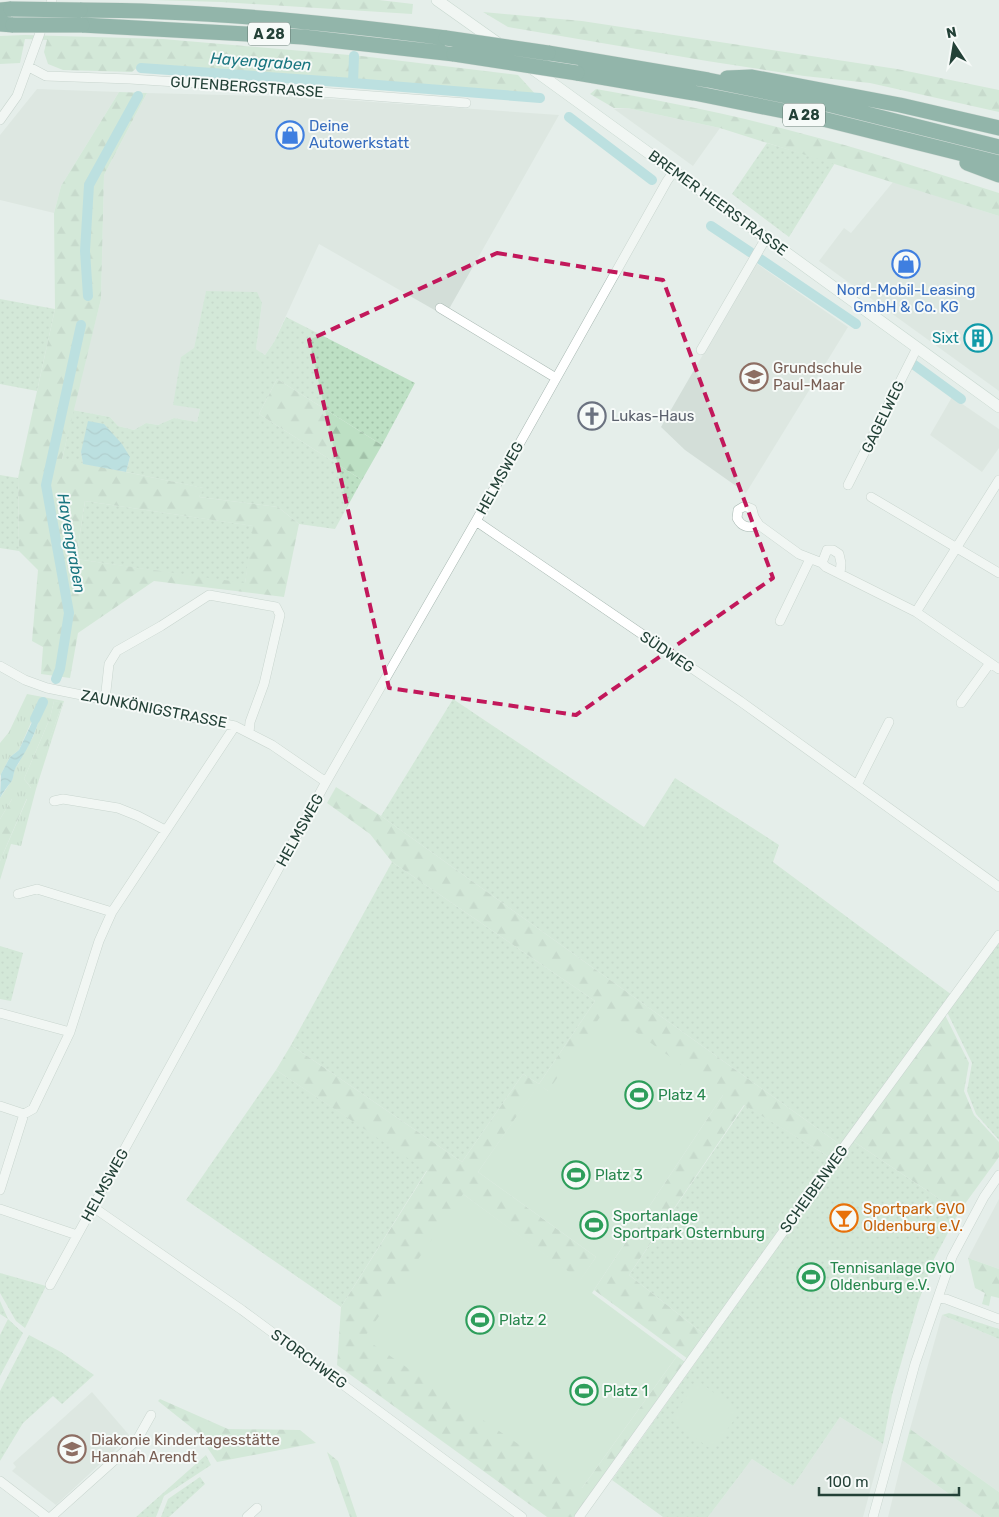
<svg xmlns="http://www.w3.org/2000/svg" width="999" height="1517" viewBox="0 0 999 1517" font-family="Rubik,sans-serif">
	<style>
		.built { fill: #d3ded8 }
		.grass { fill: url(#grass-dots) }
		.forest { fill: url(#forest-firs); fill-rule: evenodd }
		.park { fill: url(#park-tufts); fill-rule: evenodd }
		.pitch { fill: #bde0c4 }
		.water { fill: url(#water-waves) }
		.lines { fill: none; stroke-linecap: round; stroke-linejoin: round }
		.canal { stroke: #8bced5; stroke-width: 10 }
		.street-casing { stroke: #a7b7b1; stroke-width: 10 }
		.secondary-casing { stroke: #a3bbb1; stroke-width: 12 }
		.highway-casing { stroke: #c1cac7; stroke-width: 16 }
		.street { stroke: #fff; stroke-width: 9 }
		.secondary { stroke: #fff; stroke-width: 11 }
		.highway { stroke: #2d6f5d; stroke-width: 15 }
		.highway-bridge-casing { stroke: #c1cac7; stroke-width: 16; stroke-linecap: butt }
		.highway-bridge { stroke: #2d6f5d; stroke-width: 15 }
		.marked { fill: none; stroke: #c2185b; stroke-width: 4; stroke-dasharray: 10 6; stroke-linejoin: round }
		.labels { text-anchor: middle; stroke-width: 4; stroke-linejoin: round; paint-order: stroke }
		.shield { fill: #f6faf8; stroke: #627871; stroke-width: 1 }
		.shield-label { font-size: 14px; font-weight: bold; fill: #234137 }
		.street-label { font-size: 15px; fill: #234137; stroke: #f6faf8 }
		.shop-label { font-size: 15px; fill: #366cbe; stroke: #f6faf8; text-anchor: start }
		.culture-label { font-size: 15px; fill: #0d838f; stroke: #f6faf8; text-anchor: end }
		.education-label { font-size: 15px; fill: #785e54; stroke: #f6faf8; text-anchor: start }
		.worship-label { font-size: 15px; fill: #5b616d; stroke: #f6faf8; text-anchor: start }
		.leisure-label { font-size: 15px; fill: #27864d; stroke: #f6faf8; text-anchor: start }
		.food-label { font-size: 15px; fill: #c56008; stroke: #f6faf8; text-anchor: start }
		.water-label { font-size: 16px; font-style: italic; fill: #1a7680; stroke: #f6faf8 }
	</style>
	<defs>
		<pattern id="grass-dots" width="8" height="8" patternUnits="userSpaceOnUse" patternTransform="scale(1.25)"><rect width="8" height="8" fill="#bde0c4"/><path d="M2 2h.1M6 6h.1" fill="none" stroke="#a2c1a9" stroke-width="1.8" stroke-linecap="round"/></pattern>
		<pattern id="forest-firs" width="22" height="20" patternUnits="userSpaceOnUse" patternTransform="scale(1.25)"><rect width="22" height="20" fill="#bde0c4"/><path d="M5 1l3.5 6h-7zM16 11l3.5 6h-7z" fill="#a2c1a9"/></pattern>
		<pattern id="park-tufts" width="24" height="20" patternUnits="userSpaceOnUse" patternTransform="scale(1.25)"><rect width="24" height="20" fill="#bde0c4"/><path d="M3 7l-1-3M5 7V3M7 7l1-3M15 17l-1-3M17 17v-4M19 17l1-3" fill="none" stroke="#a2c1a9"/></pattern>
		<pattern id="water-waves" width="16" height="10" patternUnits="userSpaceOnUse" patternTransform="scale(1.25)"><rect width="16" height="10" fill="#8bced5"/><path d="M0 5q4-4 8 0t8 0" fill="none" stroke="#71a9ae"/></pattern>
	</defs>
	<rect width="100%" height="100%" fill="#e5eeea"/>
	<!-- built -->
	<path class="built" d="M 37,89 L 119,92 L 61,186 L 54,213 L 0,200 L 0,135 Z
		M 147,93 L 302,97 L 559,115 L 445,316 L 319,244 L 274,342 L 265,355 L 256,349 L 262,303 L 206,292 L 194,349 L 173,404 L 200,409 L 197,422 L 174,418 L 158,425 L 146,423 L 134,430 L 118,426 L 110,417 L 73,410 L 101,299 L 104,175 Z
		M 627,108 L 720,128 L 693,166 L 614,109 Z
		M 893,182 L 999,216 L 999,391 L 819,261 L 844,228 L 851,233 Z
		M 756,263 L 848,327 L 746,493 L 685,450 L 661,427 Z
		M 952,397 L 999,429 L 999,448 L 982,472 L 930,435 Z
		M 999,1199 L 999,1269 L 968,1258 Z
		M 942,1315 L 999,1339 L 999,1492 L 910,1429 Z
		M 92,1392 L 130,1436 L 56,1505 L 12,1471 L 16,1467 L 13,1463 Z
		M 840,1417 L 883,1444 L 863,1517 L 708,1517 L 752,1459 L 793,1486 Z
		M 902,1460 L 981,1517 L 888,1517 Z"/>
	<!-- grass -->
	<path class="grass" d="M 767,143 L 835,163 L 789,237 L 732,194 Z
		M 206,291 L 257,292 L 262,303 L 256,349 L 265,355 L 274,342 L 286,317 L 415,383 L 382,445 L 277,379 L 259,414 L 362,480 L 335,529 L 299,524 L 278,507 L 199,497 L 203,488 L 126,472 L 130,457 L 81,452 L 83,464 L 62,460 L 73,410 L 110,417 L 118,426 L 134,430 L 146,423 L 158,425 L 174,418 L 197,422 L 200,409 L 173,405 L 181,357 L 194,348 Z
		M 0,299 L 55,309 L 37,391 L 0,384 Z
		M 0,475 L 18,478 L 19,551 L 0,548 Z
		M 85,501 L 254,526 L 245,584 L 76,559 Z
		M 453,699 L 644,827 L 675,778 L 779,845 L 773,862 L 952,995 L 842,1146 L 381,816 Z
		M 392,862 L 595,1001 L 539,1084 L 523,1074 L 462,1162 L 291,1045 Z
		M 999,939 L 999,1140 L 976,1114 L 967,1091 L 972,1063 L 946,1010 Z
		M 0,946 L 23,953 L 11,1001 L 0,999 Z
		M 276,1070 L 427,1170 L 341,1307 L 186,1200 Z
		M 745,1105 L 831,1158 L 705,1335 L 629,1275 Z
		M 853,1141 L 959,1212 L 934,1259 L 918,1303 L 892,1395 L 883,1444 L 840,1417 L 793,1486 L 752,1459 L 708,1517 L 663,1517 L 612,1480 Z
		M 0,1273 L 46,1286 L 25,1328 L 16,1321 L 0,1293 Z
		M 0,1301 L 8,1319 L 23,1333 L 0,1376 L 0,1335 L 8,1319 L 0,1314 Z
		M 949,1313 L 999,1329 L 999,1339 L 942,1315 Z
		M 29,1335 L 61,1352 L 94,1375 L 62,1404 L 53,1396 L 23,1423 L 0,1461 L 0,1391 Z
		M 206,1455 L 211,1465 L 164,1496 L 156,1517 L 136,1517 Z
		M 200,1477 L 205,1484 L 169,1517 L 161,1517 L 168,1499 Z"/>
	<!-- forest -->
	<path class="forest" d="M 153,0 L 379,0 L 413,4 L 412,14 L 221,2 Z
		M 483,12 L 582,21 L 897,69 L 999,90 L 999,112 L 870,83 L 804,76 L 707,61 L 508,27 Z
		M 25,35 L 163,39 L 361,56 L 518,75 L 537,96 L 140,65 L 132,72 L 63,70 L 48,64 L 44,52 L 47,40 L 25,39 L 20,63 L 0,64 L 0,36 Z
		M 596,89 C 663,101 730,114 796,132 C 864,149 932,172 999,193 L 999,216 L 720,128 L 627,108 L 614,108 L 590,94 Z
		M 119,92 L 147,93 L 104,175 L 101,299 L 62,459 L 204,488 L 199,497 L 278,507 L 299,524 L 284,597 L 154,581 L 78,633 L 70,678 L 41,674 L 43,647 L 32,641 L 38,570 L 19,551 L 18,478 L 55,309 L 54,213 L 61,186 ZM 85,501 L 253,526 L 245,583 L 76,559 Z
		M 277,379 L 382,445 L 362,480 L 259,414 Z
		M 54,701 L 63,702 L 32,789 L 24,779 L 50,718 Z
		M 336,787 L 381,816 L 842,1146 L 831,1158 L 744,1105 L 629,1275 L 705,1335 L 688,1359 L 594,1290 L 723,1095 L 548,1091 L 539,1085 L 478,1172 L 596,1257 L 580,1281 L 463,1194 L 582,1488 L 677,1356 L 685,1362 L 575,1517 L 547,1517 L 337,1365 L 341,1307 L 427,1171 L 276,1070 L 291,1045 L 462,1162 L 523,1074 L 539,1084 L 595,1001 L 392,862 L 370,834 L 327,803 Z
		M 27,798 L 0,861 L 0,819 L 12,799 Z
		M 944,1013 L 969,1063 L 964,1091 L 974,1115 L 999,1142 L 999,1157 L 959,1212 L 853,1141 Z
		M 968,1258 L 999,1269 L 999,1298 L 991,1296 L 989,1306 L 982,1304 L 985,1293 L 975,1288 Z
		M 160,1399 L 228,1429 L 300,1430 L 316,1443 L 217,1462 L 197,1432 L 158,1401 Z
		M 910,1429 L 999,1492 L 999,1517 L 981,1517 L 902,1460 Z
		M 327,1452 L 338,1461 L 357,1517 L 350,1517 Z"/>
	<!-- park -->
	<path class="park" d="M 27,694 L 64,701 L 36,789 L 21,846 L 11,844 L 0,880 L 0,861 L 27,799 L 12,799 L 0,819 L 0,798 L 12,780 L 15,768 L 19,763 L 22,755 L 33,737 L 38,723 L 42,709 L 36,711 L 19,750 L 10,757 L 0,776 L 0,743 L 9,732 ZM 54,701 L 63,703 L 31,788 L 24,779 L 50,718 Z"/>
	<!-- pitch -->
	<path class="pitch" d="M 605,1010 L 723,1095 L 592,1293 L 677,1356 L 582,1488 L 364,1338 L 463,1194 L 580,1280 L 596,1257 L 478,1172 L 539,1084 L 548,1091 Z
		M 698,1381 L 740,1412 L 712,1450 L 670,1419 Z"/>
	<!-- water -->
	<path class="water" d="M 88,421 L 104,424 L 122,444 L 130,457 L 126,472 L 83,464 L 81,452 Z
		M 39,707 L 42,707 C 39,728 27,750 16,767 C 13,772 14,778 11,782 C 7,787 3,792 0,798 L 1,774 L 10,757 L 19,750 Z"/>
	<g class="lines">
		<!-- canal -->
		<path class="canal" d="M 141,68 L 353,83 L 354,56
			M 353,83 L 540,98
			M 569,117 L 652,180
			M 711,226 L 750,252
			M 760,259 L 856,324
			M 88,296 L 85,251 L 89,185 L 138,96
			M 913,364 L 961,399
			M 56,679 L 60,669 L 69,613 L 46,485 L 81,325
			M 35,719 L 43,702"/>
		<!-- street casing -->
		<g class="street-casing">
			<path id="street" d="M 29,67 L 46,76 L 130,79 L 253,87 L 466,103
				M 0,120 L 17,96 L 52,0
				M 440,308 L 556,378
				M 701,350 L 766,238
				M 848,485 L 917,348
				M 871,497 L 999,573
				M 476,521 L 740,701 L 999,887
				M 759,525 C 749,528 742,528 737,518 L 738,510 L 743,507 L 747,507 L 752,509 L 754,517 L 759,525 L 799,554 L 822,563
				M 840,574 L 841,563 L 839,554 L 833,550 L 827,550 L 822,563 L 826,567 L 916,612 L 999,669
				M 916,612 L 999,480
				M 780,621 L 810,559
				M 0,666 L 25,680 L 47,688 L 235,726 L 272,745 L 326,782
				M 105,700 L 109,664 L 117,651 L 161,626 L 209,595 L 276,607 L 280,615 L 264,684 L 250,722 L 249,733
				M 961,703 L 990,663
				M 857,785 L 889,722
				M 54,801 L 63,799 L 118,808 L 138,816 L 165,830
				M 18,894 L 37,889 L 112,912
				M 0,1013 L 70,1032 L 33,1109 L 24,1114 L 0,1190
				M 70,1032 L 99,941 L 112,912 L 235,726
				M 0,1106 L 24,1114
				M 93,1207 L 242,1310 L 522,1517
				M 0,1209 L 77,1235
				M 50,1285 L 326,782 L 476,521 L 667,181 L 674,171
				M 938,1298 L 946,1299 L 999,1319
				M 0,1481 L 47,1517
				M 51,1517 L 137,1440 L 151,1415
				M 247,1517 L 257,1508
				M 579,1517 L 838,1155 L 999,935
				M 873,1517 L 915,1364 L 952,1257 L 984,1197 L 999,1175"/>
		</g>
		<!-- secondary casing -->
		<g class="secondary-casing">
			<path id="secondary" d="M 437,0 L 499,44
				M 530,67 L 999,407"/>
		</g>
		<!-- highway casing -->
		<g class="highway-casing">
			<path id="highway" d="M 0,10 L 11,9
				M 80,10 C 202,10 325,22 446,38
				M 0,24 L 13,25
				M 82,25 L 303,37 L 454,54
				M 548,53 L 708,80 L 831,105 L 999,147
				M 577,73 L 694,93 L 819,118 L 999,163
				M 727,78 L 752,77 L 900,105 L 999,128
				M 967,163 L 999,175"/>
		</g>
		<!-- street -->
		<use href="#street" class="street"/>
		<!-- secondary -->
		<use href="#secondary" class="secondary"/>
		<!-- highway -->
		<use href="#highway" class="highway"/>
		<!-- highway-bridge casing -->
		<g class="highway-bridge-casing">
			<path id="highway-bridge" d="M 11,9 L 80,10
				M 13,25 L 82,25
				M 446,38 L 548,53
				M 454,54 L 577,73"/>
		</g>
		<!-- highway-bridge -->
		<use href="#highway-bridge" class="highway-bridge"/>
	</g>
	<!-- marked area -->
	<path d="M0 0H999V1517H0ZM 497,253 L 663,280 L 773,578 L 576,715 L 389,688 L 309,340 Z" fill="#e5eeea" fill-opacity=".55" fill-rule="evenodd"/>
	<path class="marked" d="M 497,253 L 663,280 L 773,578 L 576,715 L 389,688 L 309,340 Z"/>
	<!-- icons -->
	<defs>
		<g id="shop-ring" transform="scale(1.4375)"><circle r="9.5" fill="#f6faf8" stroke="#3f7fe0" stroke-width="1.5"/><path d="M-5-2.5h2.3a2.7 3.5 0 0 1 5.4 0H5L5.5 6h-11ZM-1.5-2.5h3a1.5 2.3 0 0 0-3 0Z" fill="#3f7fe0"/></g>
		<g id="building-ring" transform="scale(1.4375)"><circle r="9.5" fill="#f6faf8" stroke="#0f9aa8" stroke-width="1.5"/><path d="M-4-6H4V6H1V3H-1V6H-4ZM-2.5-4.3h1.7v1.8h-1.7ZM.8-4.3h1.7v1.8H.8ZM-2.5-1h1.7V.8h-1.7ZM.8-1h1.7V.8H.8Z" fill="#0f9aa8"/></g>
		<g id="school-ring" transform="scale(1.4375)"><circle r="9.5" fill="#f6faf8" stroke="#8d6e63" stroke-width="1.5"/><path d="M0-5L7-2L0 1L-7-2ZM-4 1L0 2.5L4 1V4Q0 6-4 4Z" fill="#8d6e63"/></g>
		<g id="church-ring" transform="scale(1.4375)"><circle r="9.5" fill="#f6faf8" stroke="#6b7280" stroke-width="1.5"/><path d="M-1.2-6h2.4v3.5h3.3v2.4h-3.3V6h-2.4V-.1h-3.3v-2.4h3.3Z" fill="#6b7280"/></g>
		<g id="stadium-ring" transform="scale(1.4375)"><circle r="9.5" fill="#f6faf8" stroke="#2e9e5b" stroke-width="1.5"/><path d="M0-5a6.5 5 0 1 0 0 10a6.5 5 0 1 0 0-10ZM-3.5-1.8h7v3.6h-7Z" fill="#2e9e5b"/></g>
		<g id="bar-ring" transform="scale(1.4375)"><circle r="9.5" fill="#f6faf8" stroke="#e8710a" stroke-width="1.5"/><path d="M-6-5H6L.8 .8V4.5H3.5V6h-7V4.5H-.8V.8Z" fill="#e8710a"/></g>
	</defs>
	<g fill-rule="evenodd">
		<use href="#shop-ring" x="290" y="135"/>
		<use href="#shop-ring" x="906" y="264"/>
		<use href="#building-ring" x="978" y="338"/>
		<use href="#school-ring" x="754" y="377"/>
		<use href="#church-ring" x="592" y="416"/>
		<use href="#stadium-ring" x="639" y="1095"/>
		<use href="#stadium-ring" x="576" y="1175"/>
		<use href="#bar-ring" x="844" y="1218"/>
		<use href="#stadium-ring" x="594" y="1225"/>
		<use href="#stadium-ring" x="811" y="1277"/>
		<use href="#stadium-ring" x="480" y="1320"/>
		<use href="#stadium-ring" x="584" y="1391"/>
		<use href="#school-ring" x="72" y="1449"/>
	</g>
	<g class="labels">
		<!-- shield labels -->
		<g class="shield">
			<rect x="248" y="22.5" width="42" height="23" rx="4"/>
			<rect x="783" y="103.5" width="42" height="23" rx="4"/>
		</g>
		<g class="shield-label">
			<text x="269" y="39">A 28</text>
			<text x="804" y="120">A 28</text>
		</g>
		<!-- street labels -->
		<g class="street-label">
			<text transform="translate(247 87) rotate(4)" y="5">GUTENBERGSTRASSE</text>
			<text transform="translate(718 203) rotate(36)" y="5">BREMER HEERSTRASSE</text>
			<text transform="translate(883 417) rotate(-64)" y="5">GAGELWEG</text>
			<text transform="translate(500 478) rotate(-61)" y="5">HELMSWEG</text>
			<text transform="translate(667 652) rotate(34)" y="5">SÜDWEG</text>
			<text transform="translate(154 709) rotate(11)" y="5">ZAUNKÖNIGSTRASSE</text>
			<text transform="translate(300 830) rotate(-61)" y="5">HELMSWEG</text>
			<text transform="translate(105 1185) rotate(-61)" y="5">HELMSWEG</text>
			<text transform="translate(814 1189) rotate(-54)" y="5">SCHEIBENWEG</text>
			<text transform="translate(309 1359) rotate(36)" y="5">STORCHWEG</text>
		</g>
		<!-- shop labels -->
		<g class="shop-label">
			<text x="309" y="131">Deine<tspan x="309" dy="17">Autowerkstatt</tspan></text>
			<text x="906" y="295" text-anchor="middle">Nord-Mobil-Leasing<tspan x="906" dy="17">GmbH &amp; Co. KG</tspan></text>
		</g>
		<!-- culture labels -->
		<g class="culture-label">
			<text x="959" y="343">Sixt</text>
		</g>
		<!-- education labels -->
		<g class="education-label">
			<text x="773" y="373">Grundschule<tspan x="773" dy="17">Paul-Maar</tspan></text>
			<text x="91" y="1445">Diakonie Kindertagesstätte<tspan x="91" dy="17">Hannah Arendt</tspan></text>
		</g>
		<!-- worship labels -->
		<g class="worship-label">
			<text x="611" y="421">Lukas-Haus</text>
		</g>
		<!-- leisure labels -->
		<g class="leisure-label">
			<text x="658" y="1100">Platz 4</text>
			<text x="595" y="1180">Platz 3</text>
			<text x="613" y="1221">Sportanlage<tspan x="613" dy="17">Sportpark Osternburg</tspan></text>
			<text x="830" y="1273">Tennisanlage GVO<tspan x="830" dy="17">Oldenburg e.V.</tspan></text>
			<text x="499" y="1325">Platz 2</text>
			<text x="603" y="1396">Platz 1</text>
		</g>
		<!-- food labels -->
		<g class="food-label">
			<text x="863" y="1214">Sportpark GVO<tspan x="863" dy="17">Oldenburg e.V.</tspan></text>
		</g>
		<!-- water labels -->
		<g class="water-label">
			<text transform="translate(261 61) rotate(4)" y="6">Hayengraben</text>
			<text transform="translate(72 543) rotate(80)" y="6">Hayengraben</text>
		</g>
	</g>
	<!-- north arrow -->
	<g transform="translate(954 45) rotate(348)" stroke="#f6faf8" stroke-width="4" paint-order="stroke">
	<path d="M0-4L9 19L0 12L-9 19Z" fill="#234137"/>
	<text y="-8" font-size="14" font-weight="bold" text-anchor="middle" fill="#234137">N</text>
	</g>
	<!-- scale -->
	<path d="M819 1487v8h140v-8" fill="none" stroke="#234137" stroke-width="2.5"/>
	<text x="826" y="1487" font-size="15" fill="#234137" stroke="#f6faf8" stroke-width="4" paint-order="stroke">100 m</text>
</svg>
